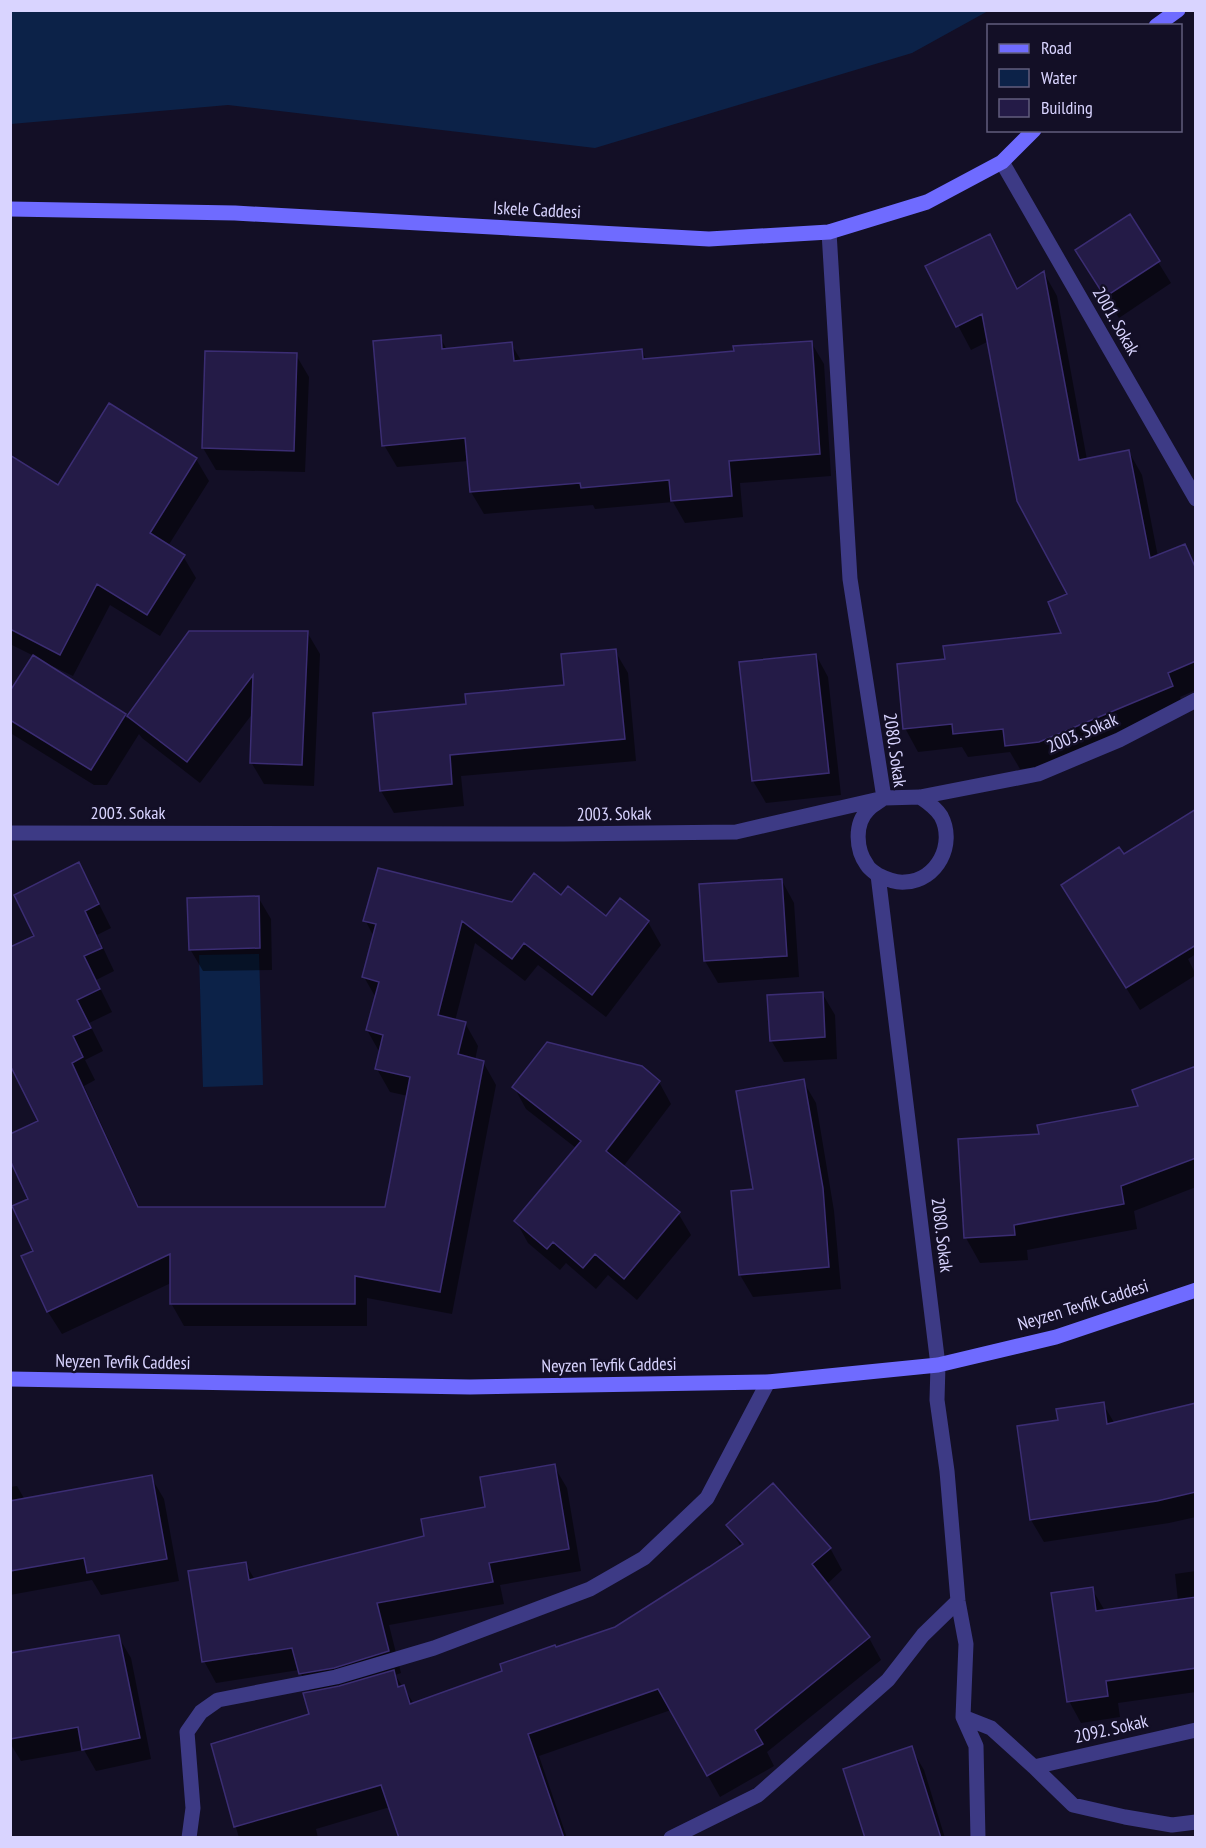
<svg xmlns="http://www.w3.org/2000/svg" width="1206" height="1848" viewBox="0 0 1206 1848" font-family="'PT Sans Narrow',sans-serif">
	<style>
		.water { fill: #0c2248 }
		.shadow { fill: #0007 }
		.building { fill: #241b47; stroke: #3b2d73; stroke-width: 1.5 }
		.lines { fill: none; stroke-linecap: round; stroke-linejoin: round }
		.street { stroke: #3d3a85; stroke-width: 15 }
		.secondary { stroke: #6f6bff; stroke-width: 15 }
		.labels { text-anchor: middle; stroke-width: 5; stroke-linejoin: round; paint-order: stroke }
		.street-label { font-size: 18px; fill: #d9d4ff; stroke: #130f26 }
	</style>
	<rect width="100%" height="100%" fill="#130f26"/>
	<!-- water -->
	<path class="water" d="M 11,10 L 988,10 L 988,11 L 912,53 L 595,148 L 228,105 L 11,124 Z
		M 259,954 L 263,1085 L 203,1087 L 199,955 Z"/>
	<!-- shadow -->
	<path class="shadow" d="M 1003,260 L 1018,290 L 1044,273 L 1057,296 L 1087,460 L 1129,452 L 1142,475 L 1158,557 L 1184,546 L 1196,566 L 1196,690 L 1180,697 L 1185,709 L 1053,766 L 1020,769 L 1010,752 L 968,757 L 962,747 L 918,752 L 905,728 L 946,660 L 1063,635 L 1069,594 L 989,341 L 971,350 L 927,267 Z
		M 1158,262 L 1171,283 L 1119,318 L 1090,273 Z
		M 440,337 L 447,350 L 511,344 L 522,362 L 642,351 L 647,361 L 735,352 L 811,342 L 824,364 L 831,476 L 740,483 L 743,517 L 685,523 L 673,502 L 595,509 L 593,505 L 484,514 L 471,492 L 468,461 L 397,467 L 384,445 Z
		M 296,355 L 309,377 L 305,472 L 216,470 L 203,448 Z
		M 10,456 L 58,487 L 196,459 L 209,481 L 168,546 L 183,556 L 196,578 L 160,636 L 110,605 L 73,676 L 52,666 L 51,668 L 125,715 L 127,719 L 189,632 L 307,632 L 320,654 L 314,786 L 264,784 L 251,762 L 253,713 L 200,783 L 142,738 L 139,734 L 107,785 L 94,785 L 12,734 L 10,731 L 10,694 L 34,656 L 10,644 Z
		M 615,651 L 628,673 L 636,761 L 461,776 L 464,806 L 394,813 L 381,791 L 467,705 L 566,686 Z
		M 816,655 L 828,677 L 841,795 L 766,803 L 753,781 Z
		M 1196,811 L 1196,954 L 1188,959 L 1196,975 L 1140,1010 L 1075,907 L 1123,856 Z
		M 79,864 L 111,928 L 97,935 L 114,971 L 96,980 L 112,1012 L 89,1023 L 103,1051 L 85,1060 L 95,1080 L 84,1086 L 140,1209 L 386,1209 L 408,1096 L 390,1092 L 377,1069 L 380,1053 L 367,1030 L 376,998 L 364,977 L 374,937 L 365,920 L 512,904 L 561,897 L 606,918 L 621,900 L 648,922 L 661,945 L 606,1017 L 538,965 L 525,981 L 475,943 L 455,1021 L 465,1023 L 478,1046 L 475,1060 L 483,1062 L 496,1085 L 452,1314 L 367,1298 L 367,1326 L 184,1326 L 171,1303 L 171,1283 L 62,1334 L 48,1312 L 23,1257 L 35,1251 L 30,1199 L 40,1122 L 36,936 Z
		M 782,881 L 794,903 L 799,977 L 718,983 L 705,961 Z
		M 258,897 L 271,919 L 272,970 L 203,971 L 190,949 Z
		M 822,993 L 835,1015 L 837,1059 L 784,1062 L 771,1040 Z
		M 1196,1068 L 1196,1187 L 1134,1211 L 1137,1229 L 1027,1250 L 1028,1260 L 980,1263 L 966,1238 L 960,1141 L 1040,1136 L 1140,1108 Z
		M 803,1081 L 816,1103 L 834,1211 L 841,1289 L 753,1297 L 740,1275 L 754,1191 Z
		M 659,1082 L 671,1104 L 623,1167 L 678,1213 L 691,1235 L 637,1300 L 608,1275 L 596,1289 L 566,1263 L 560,1270 L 528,1243 L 516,1221 L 576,1148 L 526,1109 L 514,1087 Z
		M 1103,1404 L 1115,1424 L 1196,1405 L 1196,1517 L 1169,1523 L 1044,1542 L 1031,1520 L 1060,1421 Z
		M 554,1466 L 567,1488 L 581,1571 L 500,1585 L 504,1604 L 389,1625 L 401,1673 L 395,1675 L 414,1704 L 504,1672 L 556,1649 L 615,1628 L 741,1547 L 728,1525 L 830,1548 L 842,1570 L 826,1585 L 869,1638 L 881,1660 L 767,1752 L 774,1766 L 720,1797 L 671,1710 L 539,1756 L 567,1838 L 401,1838 L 390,1807 L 316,1829 L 318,1838 L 239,1838 L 213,1745 L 310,1716 L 311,1693 L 299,1670 L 216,1683 L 204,1661 L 245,1563 L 255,1580 L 426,1537 L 487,1508 Z
		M 151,1477 L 164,1499 L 179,1581 L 101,1595 L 92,1580 L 10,1595 L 10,1487 L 17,1486 L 25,1500 Z
		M 1196,1571 L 1196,1692 L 1118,1703 L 1120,1717 L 1081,1723 L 1069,1701 L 1092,1589 L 1105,1611 L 1178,1601 L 1175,1574 Z
		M 118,1636 L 131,1658 L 151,1759 L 96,1771 L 84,1750 L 21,1761 L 10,1743 L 10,1654 Z
		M 911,1748 L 924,1770 L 945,1838 L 867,1838 Z"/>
	<!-- building -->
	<path class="building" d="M 1130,214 L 1160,261 L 1105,297 L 1075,250 Z
		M 990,234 L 1017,289 L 1044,271 L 1079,460 L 1129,450 L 1150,558 L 1185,544 L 1196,569 L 1196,661 L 1168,673 L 1173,686 L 1039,742 L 1005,746 L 1003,729 L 953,734 L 952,724 L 903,729 L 897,664 L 945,659 L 943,646 L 1061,633 L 1048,602 L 1067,594 L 1017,501 L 982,314 L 956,327 L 925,266 Z
		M 441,335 L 442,349 L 512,342 L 514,361 L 642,349 L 643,359 L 734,351 L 733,346 L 812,341 L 820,454 L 729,461 L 732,496 L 671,501 L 669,480 L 581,488 L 580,483 L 470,492 L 465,438 L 382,446 L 373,341 Z
		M 205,351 L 297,353 L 294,451 L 202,448 Z
		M 109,403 L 197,458 L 150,533 L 185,555 L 147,615 L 97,584 L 60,655 L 10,629 L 10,455 L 58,485 Z
		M 189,631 L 308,631 L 302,765 L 250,763 L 253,675 L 187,762 L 127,716 Z
		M 616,649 L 625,739 L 450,755 L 452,784 L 380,791 L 373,713 L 466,704 L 465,694 L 564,685 L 561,654 Z
		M 816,654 L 829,773 L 752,781 L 739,662 Z
		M 33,655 L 126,714 L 91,770 L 10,720 L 10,691 Z
		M 1196,809 L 1196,945 L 1126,988 L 1061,885 L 1119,847 L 1124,854 Z
		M 79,862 L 99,904 L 85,911 L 102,948 L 84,956 L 100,989 L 77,1000 L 91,1028 L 73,1036 L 83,1057 L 72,1063 L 138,1207 L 385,1207 L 410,1077 L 375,1069 L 383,1035 L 366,1030 L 379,982 L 362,977 L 376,924 L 363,921 L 378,868 L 512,902 L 534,873 L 561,895 L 568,886 L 606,916 L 620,898 L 649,921 L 592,995 L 524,943 L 512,959 L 462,921 L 438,1015 L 466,1022 L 458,1054 L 484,1061 L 440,1292 L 355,1276 L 355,1304 L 170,1304 L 170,1254 L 47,1312 L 21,1256 L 33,1251 L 12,1206 L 28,1199 L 10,1160 L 10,1134 L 38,1121 L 10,1065 L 10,947 L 34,936 L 14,895 Z
		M 782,879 L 787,956 L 704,961 L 699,884 Z
		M 259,896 L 260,948 L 189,950 L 187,898 Z
		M 823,992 L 825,1037 L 770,1041 L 767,995 Z
		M 547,1042 L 642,1066 L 660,1081 L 606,1151 L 680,1212 L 624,1279 L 595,1254 L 583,1268 L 553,1242 L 547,1249 L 514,1221 L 581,1141 L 512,1087 Z
		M 1196,1066 L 1196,1158 L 1121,1186 L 1124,1204 L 1014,1225 L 1015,1235 L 964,1238 L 958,1139 L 1039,1134 L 1037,1125 L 1138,1106 L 1132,1090 Z
		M 804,1079 L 823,1188 L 829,1267 L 739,1275 L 731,1191 L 753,1189 L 736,1091 Z
		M 1104,1402 L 1107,1424 L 1196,1403 L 1196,1492 L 1157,1501 L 1030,1520 L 1017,1426 L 1058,1420 L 1056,1409 Z
		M 555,1464 L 569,1549 L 489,1563 L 493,1582 L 377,1603 L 389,1651 L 334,1668 L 299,1674 L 292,1648 L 202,1662 L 188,1571 L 246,1562 L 249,1580 L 424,1536 L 421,1519 L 485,1507 L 480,1477 Z
		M 152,1475 L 167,1559 L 87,1573 L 84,1558 L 10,1571 L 10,1501 Z
		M 773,1483 L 831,1548 L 812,1564 L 870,1637 L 755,1730 L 763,1744 L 707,1776 L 658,1689 L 528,1734 L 564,1838 L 399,1838 L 381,1785 L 234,1827 L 211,1744 L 309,1714 L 303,1693 L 339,1686 L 394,1670 L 398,1687 L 404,1685 L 410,1704 L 502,1671 L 500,1664 L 555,1645 L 556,1647 L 615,1627 L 709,1567 L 743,1544 L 726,1525 Z
		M 1093,1587 L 1096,1611 L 1196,1597 L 1196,1668 L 1106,1681 L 1108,1696 L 1067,1702 L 1051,1593 Z
		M 119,1635 L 140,1738 L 82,1750 L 78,1727 L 10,1739 L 10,1653 Z
		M 912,1746 L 941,1838 L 865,1838 L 843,1769 Z"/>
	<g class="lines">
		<!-- street -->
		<path class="street" d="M 1002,162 L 1196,499
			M 829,232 L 850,579 L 884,798 C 879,802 872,805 868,810 C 854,824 856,850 867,865 C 869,869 874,872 878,875 L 938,1365 L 937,1400 L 947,1471 L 958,1601 L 966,1644 L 963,1717 L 976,1746 L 978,1838
			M 10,833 L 564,834 L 736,832 L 884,798 L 920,797 L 1038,774 L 1119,740 L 1196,700
			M 878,875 C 886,879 895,883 905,882 C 937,881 956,844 941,816 C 936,808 929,803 920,797
			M 963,1717 L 991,1728 L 1034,1767 L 1073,1805 L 1125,1817 L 1172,1825 L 1196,1822
			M 1034,1767 L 1196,1730
			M 189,1838 L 193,1808 L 187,1732 L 201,1712 L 218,1700 L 336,1677 L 434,1648 L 590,1589 L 644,1558 L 707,1498 L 768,1382
			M 671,1838 L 758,1795 L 888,1680 L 923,1635 L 958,1601"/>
		<!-- secondary -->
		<path class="secondary" d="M 1156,26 L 1178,10
			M 10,209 L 235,213 L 709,239 L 829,232 L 927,202 L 1002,162 L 1034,130
			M 10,1379 L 470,1387 L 768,1382 L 938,1365 L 1056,1337 L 1196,1290"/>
	</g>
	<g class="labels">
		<!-- street labels -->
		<g class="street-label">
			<text transform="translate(537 210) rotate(3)" y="6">Iskele Caddesi</text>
			<text transform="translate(1116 321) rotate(60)" y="6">2001. Sokak</text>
			<text transform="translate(1082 733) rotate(-23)" y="6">2003. Sokak</text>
			<text transform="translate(895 750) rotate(82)" y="6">2080. Sokak</text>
			<text x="128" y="819">2003. Sokak</text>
			<text transform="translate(614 814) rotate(-1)" y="6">2003. Sokak</text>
			<text transform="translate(942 1235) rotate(83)" y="6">2080. Sokak</text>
			<text transform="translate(1083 1305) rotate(-17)" y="6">Neyzen Tevfik Caddesi</text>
			<text transform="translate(123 1362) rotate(1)" y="6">Neyzen Tevfik Caddesi</text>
			<text transform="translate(609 1365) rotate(-1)" y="6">Neyzen Tevfik Caddesi</text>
			<text transform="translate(1111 1729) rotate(-13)" y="6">2092. Sokak</text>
		</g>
	</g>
	<!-- border -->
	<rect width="1206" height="1848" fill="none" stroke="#d9d4ff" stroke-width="24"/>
	<!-- legend -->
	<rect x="987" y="24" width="195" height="108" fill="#130f26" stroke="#625e7d" stroke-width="1.5"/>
	<rect x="999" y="44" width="30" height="9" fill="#6f6bff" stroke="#625e7d" stroke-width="1.5"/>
	<text x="1041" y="54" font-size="18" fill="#d9d4ff">Road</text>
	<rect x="999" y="69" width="30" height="18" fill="#0c2248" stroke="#625e7d" stroke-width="1.5"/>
	<text x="1041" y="84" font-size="18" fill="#d9d4ff">Water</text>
	<rect x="999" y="99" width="30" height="18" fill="#241b47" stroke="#625e7d" stroke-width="1.5"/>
	<text x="1041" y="114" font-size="18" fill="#d9d4ff">Building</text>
</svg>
